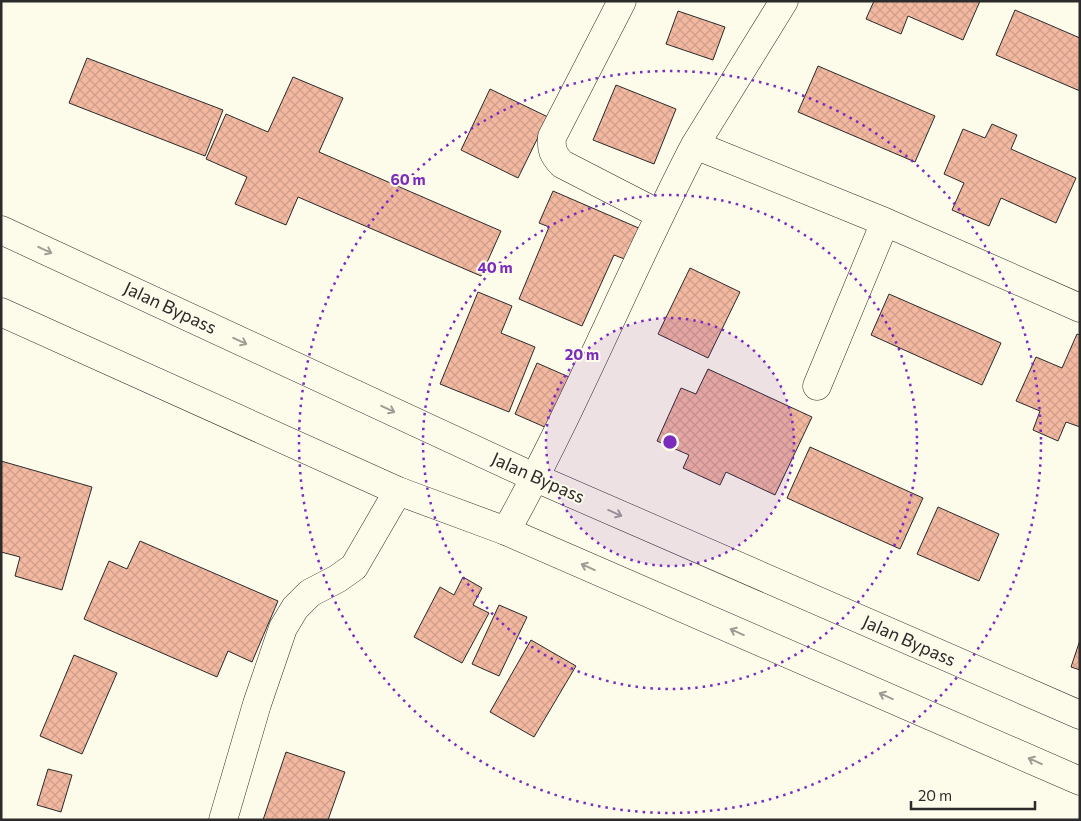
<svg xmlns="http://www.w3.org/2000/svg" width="1081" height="821" viewBox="0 0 1081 821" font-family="Commissioner,sans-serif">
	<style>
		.building { fill: url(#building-cross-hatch); stroke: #2b2b2b }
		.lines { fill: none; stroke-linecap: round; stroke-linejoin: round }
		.minor-casing { stroke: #2b2b2b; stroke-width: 29 }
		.highway-casing { stroke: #2b2b2b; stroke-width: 29 }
		.minor { stroke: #fdfbea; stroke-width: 28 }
		.highway { stroke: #fdfbea; stroke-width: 28 }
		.oneway { stroke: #9e9d94 }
		.ring { fill: none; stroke: #7b2cbf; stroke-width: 2.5; stroke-dasharray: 2.5 5 }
		.labels { text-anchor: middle; stroke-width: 4; stroke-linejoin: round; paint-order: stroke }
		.street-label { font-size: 18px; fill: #2b2b2b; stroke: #fdfbea }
		.centre { fill: #7b2cbf; stroke: #fdfbea; stroke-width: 2.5 }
		.ring-label { font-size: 15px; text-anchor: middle; font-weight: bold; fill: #7b2cbf; stroke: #fdfbea; stroke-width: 4; stroke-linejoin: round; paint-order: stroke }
	</style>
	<defs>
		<pattern id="building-cross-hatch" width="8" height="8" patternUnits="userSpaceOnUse" patternTransform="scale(1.25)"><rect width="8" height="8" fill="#f2b8a0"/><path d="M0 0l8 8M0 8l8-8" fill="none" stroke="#d09e8a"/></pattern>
	</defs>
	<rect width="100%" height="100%" fill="#fdfbea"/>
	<!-- building -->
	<path class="building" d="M 874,1 L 980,1 L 963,40 L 908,16 L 901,34 L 866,19 Z
		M 1015,10 L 1080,38 L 1080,91 L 996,55 Z
		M 678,11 L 725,27 L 713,60 L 666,44 Z
		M 87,58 L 223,110 L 205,156 L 69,103 Z
		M 818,66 L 935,116 L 915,162 L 798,112 Z
		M 293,77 L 343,98 L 319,152 L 501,231 L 481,276 L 298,197 L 286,225 L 235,204 L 247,177 L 206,159 L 226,114 L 268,132 Z
		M 616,85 L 676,109 L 654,164 L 593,140 Z
		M 490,89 L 548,117 L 518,178 L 461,150 Z
		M 992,124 L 1017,135 L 1011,149 L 1076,178 L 1056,223 L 1001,198 L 989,226 L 952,210 L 964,183 L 944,174 L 963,129 L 985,138 Z
		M 553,191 L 641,229 L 627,260 L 614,255 L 582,326 L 519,299 L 549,227 L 539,223 Z
		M 690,268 L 740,292 L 708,358 L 658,334 Z
		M 478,292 L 512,306 L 501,333 L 535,347 L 509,412 L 440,384 Z
		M 889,294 L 1001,343 L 982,385 L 871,335 Z
		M 1077,334 L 1080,335 L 1080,427 L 1066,422 L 1058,441 L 1033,430 L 1040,411 L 1016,401 L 1036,357 L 1062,368 Z
		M 537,363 L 569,377 L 547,428 L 515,414 Z
		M 708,369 L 812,417 L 775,495 L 726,472 L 720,485 L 683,468 L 689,455 L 657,441 L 681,388 L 696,394 Z
		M 810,447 L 923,498 L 900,549 L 787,498 Z
		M 1,461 L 92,487 L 62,590 L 15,576 L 20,557 L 1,552 Z
		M 938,507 L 999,534 L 979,581 L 917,554 Z
		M 140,541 L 278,601 L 252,662 L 228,651 L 217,677 L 84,619 L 109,561 L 127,569 Z
		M 463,577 L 482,588 L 473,605 L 489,613 L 462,663 L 414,637 L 440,587 L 454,595 Z
		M 499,605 L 527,617 L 499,676 L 472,664 Z
		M 531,640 L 576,666 L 534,737 L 490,712 Z
		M 1080,640 L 1080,670 L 1071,667 Z
		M 74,655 L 117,673 L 82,754 L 40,736 Z
		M 286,752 L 345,772 L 328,820 L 263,820 Z
		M 48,769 L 72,775 L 61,812 L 37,805 Z"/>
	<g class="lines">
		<!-- minor casing -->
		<g class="minor-casing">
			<path id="minor" d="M 622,1 L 552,137 C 551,149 553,155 562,164 L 659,214
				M 695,145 L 784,1
				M 817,386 L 885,222
				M 506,531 C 576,406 629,272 695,145 L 885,222 L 1080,308
				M 223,820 L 257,704 L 283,628 L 295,608 L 310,593 L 337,579 L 354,567 L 398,491"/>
		</g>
		<!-- highway casing -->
		<g class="highway-casing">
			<path id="highway" d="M 1,230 L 536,478 L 1080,715
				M 1,312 L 398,491 L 506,531 L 1080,781"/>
		</g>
		<!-- minor -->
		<use href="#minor" class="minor"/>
		<!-- highway -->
		<use href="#highway" class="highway"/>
	</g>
	<!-- one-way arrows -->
	<defs><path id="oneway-shaft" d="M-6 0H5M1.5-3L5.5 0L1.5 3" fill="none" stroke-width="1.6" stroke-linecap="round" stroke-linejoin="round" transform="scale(1.25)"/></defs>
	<g class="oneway">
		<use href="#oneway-shaft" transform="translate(45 250) rotate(25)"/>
		<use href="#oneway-shaft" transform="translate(240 341) rotate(25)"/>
		<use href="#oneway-shaft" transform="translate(388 409) rotate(25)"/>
		<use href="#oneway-shaft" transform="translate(615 513) rotate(24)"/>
		<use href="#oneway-shaft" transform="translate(588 567) rotate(-156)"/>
		<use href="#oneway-shaft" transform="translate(737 632) rotate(-156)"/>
		<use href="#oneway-shaft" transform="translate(886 696) rotate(-156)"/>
		<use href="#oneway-shaft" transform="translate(1035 761) rotate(-156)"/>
	</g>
	<!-- distance rings -->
	<circle cx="670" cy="442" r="124" fill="#7b2cbf" fill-opacity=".12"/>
	<g class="ring">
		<circle cx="670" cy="442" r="124"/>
		<circle cx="670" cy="442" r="247"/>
		<circle cx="670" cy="442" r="371"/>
	</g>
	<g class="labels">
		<!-- street labels -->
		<g class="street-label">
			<text transform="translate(170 308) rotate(25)" y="6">Jalan Bypass</text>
			<text transform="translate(538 478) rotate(24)" y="6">Jalan Bypass</text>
			<text transform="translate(909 641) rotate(24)" y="6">Jalan Bypass</text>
		</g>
	</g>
	<circle cx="670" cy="442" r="8" class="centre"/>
	<g class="ring-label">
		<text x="408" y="185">60 m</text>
		<text x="495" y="273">40 m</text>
		<text x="582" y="360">20 m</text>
	</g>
	<!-- border -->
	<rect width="1081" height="821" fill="none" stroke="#2b2b2b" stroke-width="5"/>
	<!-- scale -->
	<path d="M911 801v8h124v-8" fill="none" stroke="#2b2b2b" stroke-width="2.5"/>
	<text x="918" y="801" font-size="15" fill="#2b2b2b" stroke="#fdfbea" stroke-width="4" paint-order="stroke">20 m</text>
</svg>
